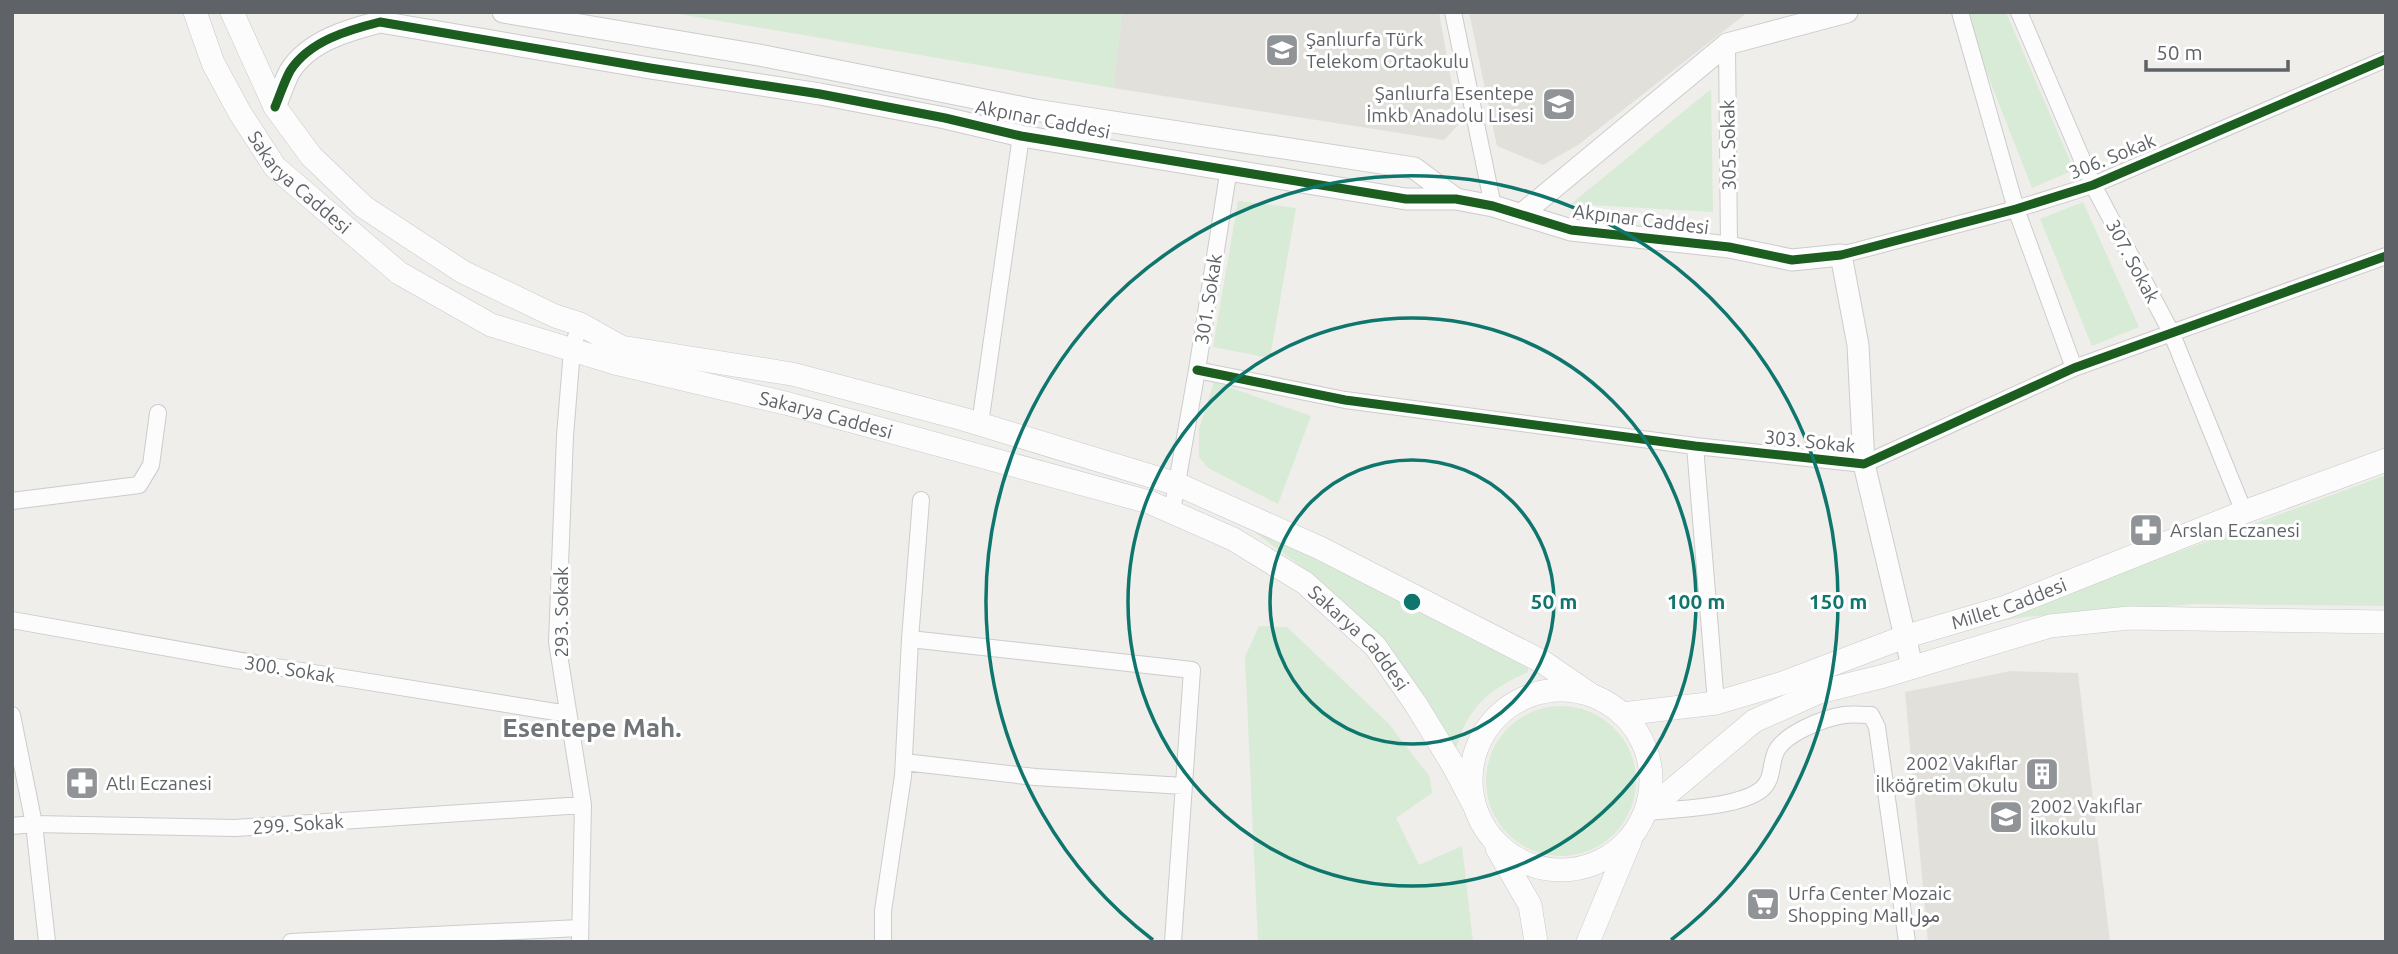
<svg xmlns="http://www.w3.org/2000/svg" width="2398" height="954" viewBox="0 0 2398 954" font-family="Ubuntu,Vazirmatn,sans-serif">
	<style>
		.education { fill: #e2e0da }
		.green { fill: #d8ebd6 }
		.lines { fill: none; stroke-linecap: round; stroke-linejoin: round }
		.minor-casing { stroke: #cbcccc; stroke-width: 18 }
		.tertiary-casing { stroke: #cbcccc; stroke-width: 23 }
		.secondary-casing { stroke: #cacacb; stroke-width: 24 }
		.minor { stroke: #fdfcfc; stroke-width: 16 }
		.tertiary { stroke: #fdfcfc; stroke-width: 21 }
		.secondary { stroke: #fdfcfc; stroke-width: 23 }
		.cycleway-casing { stroke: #fff; stroke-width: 13 }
		.cycleway { stroke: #1b5e20; stroke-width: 9 }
		.ring { fill: none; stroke: #0f766e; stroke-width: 3.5 }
		.labels { text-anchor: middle; stroke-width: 6; stroke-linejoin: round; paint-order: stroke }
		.poi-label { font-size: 19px; fill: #5f6368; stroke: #fff; text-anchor: start }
		.street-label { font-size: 19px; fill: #5f6368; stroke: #fff }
		.district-label { font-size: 26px; font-weight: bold; fill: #70757a; stroke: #fff }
		.centre { fill: #0f766e; stroke: #fff; stroke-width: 3.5 }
		.ring-label { font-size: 21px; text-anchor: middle; font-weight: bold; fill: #0f766e; stroke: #fff; stroke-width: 6; stroke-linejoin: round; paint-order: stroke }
	</style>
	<rect width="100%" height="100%" fill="#efeeea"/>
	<!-- education -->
	<path class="education" d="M 1122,12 L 1439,12 L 1459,124 L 1444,140 L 1113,88 Z
		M 1469,12 L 1748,12 L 1578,145 L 1543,165 L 1497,146 Z
		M 2011,671 L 2078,673 L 2110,942 L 1928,942 L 1905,692 Z"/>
	<!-- green -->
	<path class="green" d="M 668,12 L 1122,12 L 1113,88 Z
		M 1963,12 L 2006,12 L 2074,170 L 2032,188 Z
		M 1711,89 L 1713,212 L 1571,204 Z
		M 1238,201 L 1296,208 L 1270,358 L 1213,347 Z
		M 2083,202 L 2139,327 L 2092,346 L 2040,219 Z
		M 1214,382 L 1311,416 L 1278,504 L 1208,468 L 1199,457 L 1199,429 Z
		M 2386,475 L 2386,606 L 2195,604 L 2024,617 L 1961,628 L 2070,592 Z
		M 1250,525 L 1422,611 L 1528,667 L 1528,672 C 1499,685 1476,699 1463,729 C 1460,736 1458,743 1455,750 L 1396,656 L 1374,631 L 1298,564 L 1257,534 Z
		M 1259,626 L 1287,627 L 1388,723 L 1430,777 L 1432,793 L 1396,818 L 1419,865 L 1462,846 L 1473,942 L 1258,942 L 1245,657 Z
		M1486 781a75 75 0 1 1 150 0a75 75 0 1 1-150 0Z"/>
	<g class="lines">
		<!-- minor casing -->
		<g class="minor-casing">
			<path id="minor" d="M 1453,12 L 1493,206
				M 1960,12 L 2016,209 L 2074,368
				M 2019,12 L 2093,185 L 2171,332 L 2244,512
				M 1727,44 L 1729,247
				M 1841,255 L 2016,209 L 2093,185 L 2386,59
				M 1197,370 L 1345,400 L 1695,446 L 1864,464 L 2074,368 L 2386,256
				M 980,424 L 1021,136
				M 1695,446 L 1716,703
				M 12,501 L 139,485 L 151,465 L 158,413
				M 1172,511 L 1197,370 L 1229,168
				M 12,620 L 270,666 L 568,714
				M 910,639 L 1192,670 L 1173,942
				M 12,715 L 34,824 L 47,942
				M 904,762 L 1035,777 L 1184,786
				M 1646,812 C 1675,809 1739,808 1762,789 C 1773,779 1770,767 1775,754 C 1782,734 1824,718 1844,715 C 1853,714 1862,715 1871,715 L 1877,727 L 1907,942
				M 12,826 L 34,824 L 235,828 L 583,805
				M 291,942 L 579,928
				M 580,942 L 583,805 L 557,642 L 565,436 L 572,350 L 580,324
				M 883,942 L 883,911 L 903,776 L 910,639 L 921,500"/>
		</g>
		<!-- tertiary casing -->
		<g class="tertiary-casing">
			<path id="tertiary" d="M 503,12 L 764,56 L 1035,110 L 1414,168 L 1456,199
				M 275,107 C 280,95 284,82 290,71 C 309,41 348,30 380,22 L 650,68 L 820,94 L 945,118 L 1021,136 L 1406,199 L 1456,199 L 1493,206 L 1571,230 L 1729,247 L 1792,260 L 1841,255 L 1858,345 L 1864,464 L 1912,666
				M 1522,214 L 1727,44 L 1847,12"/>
		</g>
		<!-- secondary casing -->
		<g class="secondary-casing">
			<g id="secondary">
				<path id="s1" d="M 195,12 L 213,63 L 240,113 L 275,167 L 399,273 L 491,325 L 615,363 L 789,404 L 1149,502 L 1233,539 L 1305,583 L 1375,646 L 1415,703 L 1453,765 L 1474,805"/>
				<path d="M 232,12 L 275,107 L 311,156 L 364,207 L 463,272 L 555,316 L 580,324 L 621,347 L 792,374 L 963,419 L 1177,484 L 1320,548 L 1543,662 L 1591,695"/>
				<circle cx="1561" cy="780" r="90"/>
				<path id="s2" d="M 1622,714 L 1716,703 L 1783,683 L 1904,637 L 2006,607 L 2244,512 L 2386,460"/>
				<path d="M 1646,812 L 1754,721 L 1819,692 L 1884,676 L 2050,626 L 2129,618 L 2386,622"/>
				<path d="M 1497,848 L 1530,905 L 1536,942"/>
				<path d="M 1588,942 L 1630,841"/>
			</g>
		</g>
		<!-- minor -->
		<use href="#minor" class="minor"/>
		<!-- tertiary -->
		<use href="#tertiary" class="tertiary"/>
		<!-- secondary -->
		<use href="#secondary" class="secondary"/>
		<!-- cycleway casing -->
		<g class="cycleway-casing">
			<path id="cycleway" d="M 275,107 C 280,95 284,82 290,71 C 309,41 348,30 380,22 L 650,68 L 820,94 L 945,118 L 1021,136 L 1406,199 L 1456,199 L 1493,206 L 1571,230 L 1729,247 L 1792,260 L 1841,255 L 2016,209 L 2093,185 L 2386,59
				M 1197,370 L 1345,400 L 1695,446 L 1864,464 L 2074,368 L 2386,256"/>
		</g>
		<!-- cycleway -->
		<use href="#cycleway" class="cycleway"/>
	</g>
	<!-- distance rings -->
	<g class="ring">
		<circle cx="1412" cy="602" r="142"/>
		<circle cx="1412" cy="602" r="284"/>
		<path d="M1153 940A426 426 0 1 1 1671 940"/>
	</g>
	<!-- icons -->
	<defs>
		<g id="school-square" transform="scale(1.75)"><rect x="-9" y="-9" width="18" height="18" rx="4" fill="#919496" stroke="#fff"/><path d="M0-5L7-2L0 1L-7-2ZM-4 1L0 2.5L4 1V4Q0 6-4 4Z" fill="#fff"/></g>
		<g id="pharmacy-square" transform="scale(1.75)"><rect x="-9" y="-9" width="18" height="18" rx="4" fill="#919496" stroke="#fff"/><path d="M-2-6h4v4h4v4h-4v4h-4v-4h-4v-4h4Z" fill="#fff"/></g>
		<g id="building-square" transform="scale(1.75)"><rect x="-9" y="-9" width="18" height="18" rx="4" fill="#919496" stroke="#fff"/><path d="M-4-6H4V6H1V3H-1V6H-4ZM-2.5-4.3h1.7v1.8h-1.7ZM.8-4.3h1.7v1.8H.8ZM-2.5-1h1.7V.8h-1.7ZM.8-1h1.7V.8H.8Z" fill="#fff"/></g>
		<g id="supermarket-square" transform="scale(1.75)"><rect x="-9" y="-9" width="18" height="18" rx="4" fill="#919496" stroke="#fff"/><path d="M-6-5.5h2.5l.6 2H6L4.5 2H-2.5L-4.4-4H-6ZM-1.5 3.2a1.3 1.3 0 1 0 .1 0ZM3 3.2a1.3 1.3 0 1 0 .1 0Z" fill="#fff"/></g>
	</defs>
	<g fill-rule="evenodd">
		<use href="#school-square" x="1282" y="50"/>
		<use href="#school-square" x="1559" y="104"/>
		<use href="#pharmacy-square" x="2146" y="530"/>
		<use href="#building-square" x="2042" y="774"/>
		<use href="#pharmacy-square" x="82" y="783"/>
		<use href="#school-square" x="2006" y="817"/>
		<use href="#supermarket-square" x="1763" y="904"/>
	</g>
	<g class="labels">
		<!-- poi labels -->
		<g class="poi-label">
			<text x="1306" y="46">Şanlıurfa Türk<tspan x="1306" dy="22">Telekom Ortaokulu</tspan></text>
			<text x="1534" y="100" text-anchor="end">Şanlıurfa Esentepe<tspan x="1534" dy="22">İmkb Anadolu Lisesi</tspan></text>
			<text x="2170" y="537">Arslan Eczanesi</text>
			<text x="2018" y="770" text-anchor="end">2002 Vakıflar<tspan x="2018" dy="22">İlköğretim Okulu</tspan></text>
			<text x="106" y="790">Atlı Eczanesi</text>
			<text x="2030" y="813">2002 Vakıflar<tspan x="2030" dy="22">İlkokulu</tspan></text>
			<text x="1788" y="900">Urfa Center Mozaic<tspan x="1788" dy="22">Shopping Mallمول</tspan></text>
		</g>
		<!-- street labels -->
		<g class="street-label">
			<text transform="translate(1043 119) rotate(11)" y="7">Akpınar Caddesi</text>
			<text transform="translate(1728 145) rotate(-91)" y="7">305. Sokak</text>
			<text transform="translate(2112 156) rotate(-22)" y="7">306. Sokak</text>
			<text dy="7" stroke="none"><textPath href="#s1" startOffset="203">Sakarya Caddesi</textPath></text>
			<text transform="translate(1641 219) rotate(7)" y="7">Akpınar Caddesi</text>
			<text transform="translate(2133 261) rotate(62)" y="7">307. Sokak</text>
			<text transform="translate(1208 299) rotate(-81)" y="7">301. Sokak</text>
			<text dy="7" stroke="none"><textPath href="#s1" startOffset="791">Sakarya Caddesi</textPath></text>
			<text transform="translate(1810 441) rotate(6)" y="7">303. Sokak</text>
			<text dy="7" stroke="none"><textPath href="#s2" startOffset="404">Millet Caddesi</textPath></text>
			<text transform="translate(561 612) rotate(-90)" y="7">293. Sokak</text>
			<text dy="7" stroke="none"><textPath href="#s1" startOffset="1379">Sakarya Caddesi</textPath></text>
			<text transform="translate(290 669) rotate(9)" y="7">300. Sokak</text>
			<text transform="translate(298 824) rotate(-4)" y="7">299. Sokak</text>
		</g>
		<!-- district labels -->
		<g class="district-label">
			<text x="592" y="737">Esentepe Mah.</text>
		</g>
	</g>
	<circle cx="1412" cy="602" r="10" class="centre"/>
	<g class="ring-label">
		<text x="1554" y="609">50 m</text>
		<text x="1696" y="609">100 m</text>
		<text x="1838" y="609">150 m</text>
	</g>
	<!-- border -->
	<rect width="2398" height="954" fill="none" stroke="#5f6368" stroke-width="28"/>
	<!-- scale -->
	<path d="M2146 60v10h142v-10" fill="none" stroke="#5f6368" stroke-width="3.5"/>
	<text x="2156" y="60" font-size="21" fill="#5f6368" stroke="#ffffff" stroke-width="5" paint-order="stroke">50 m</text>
</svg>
